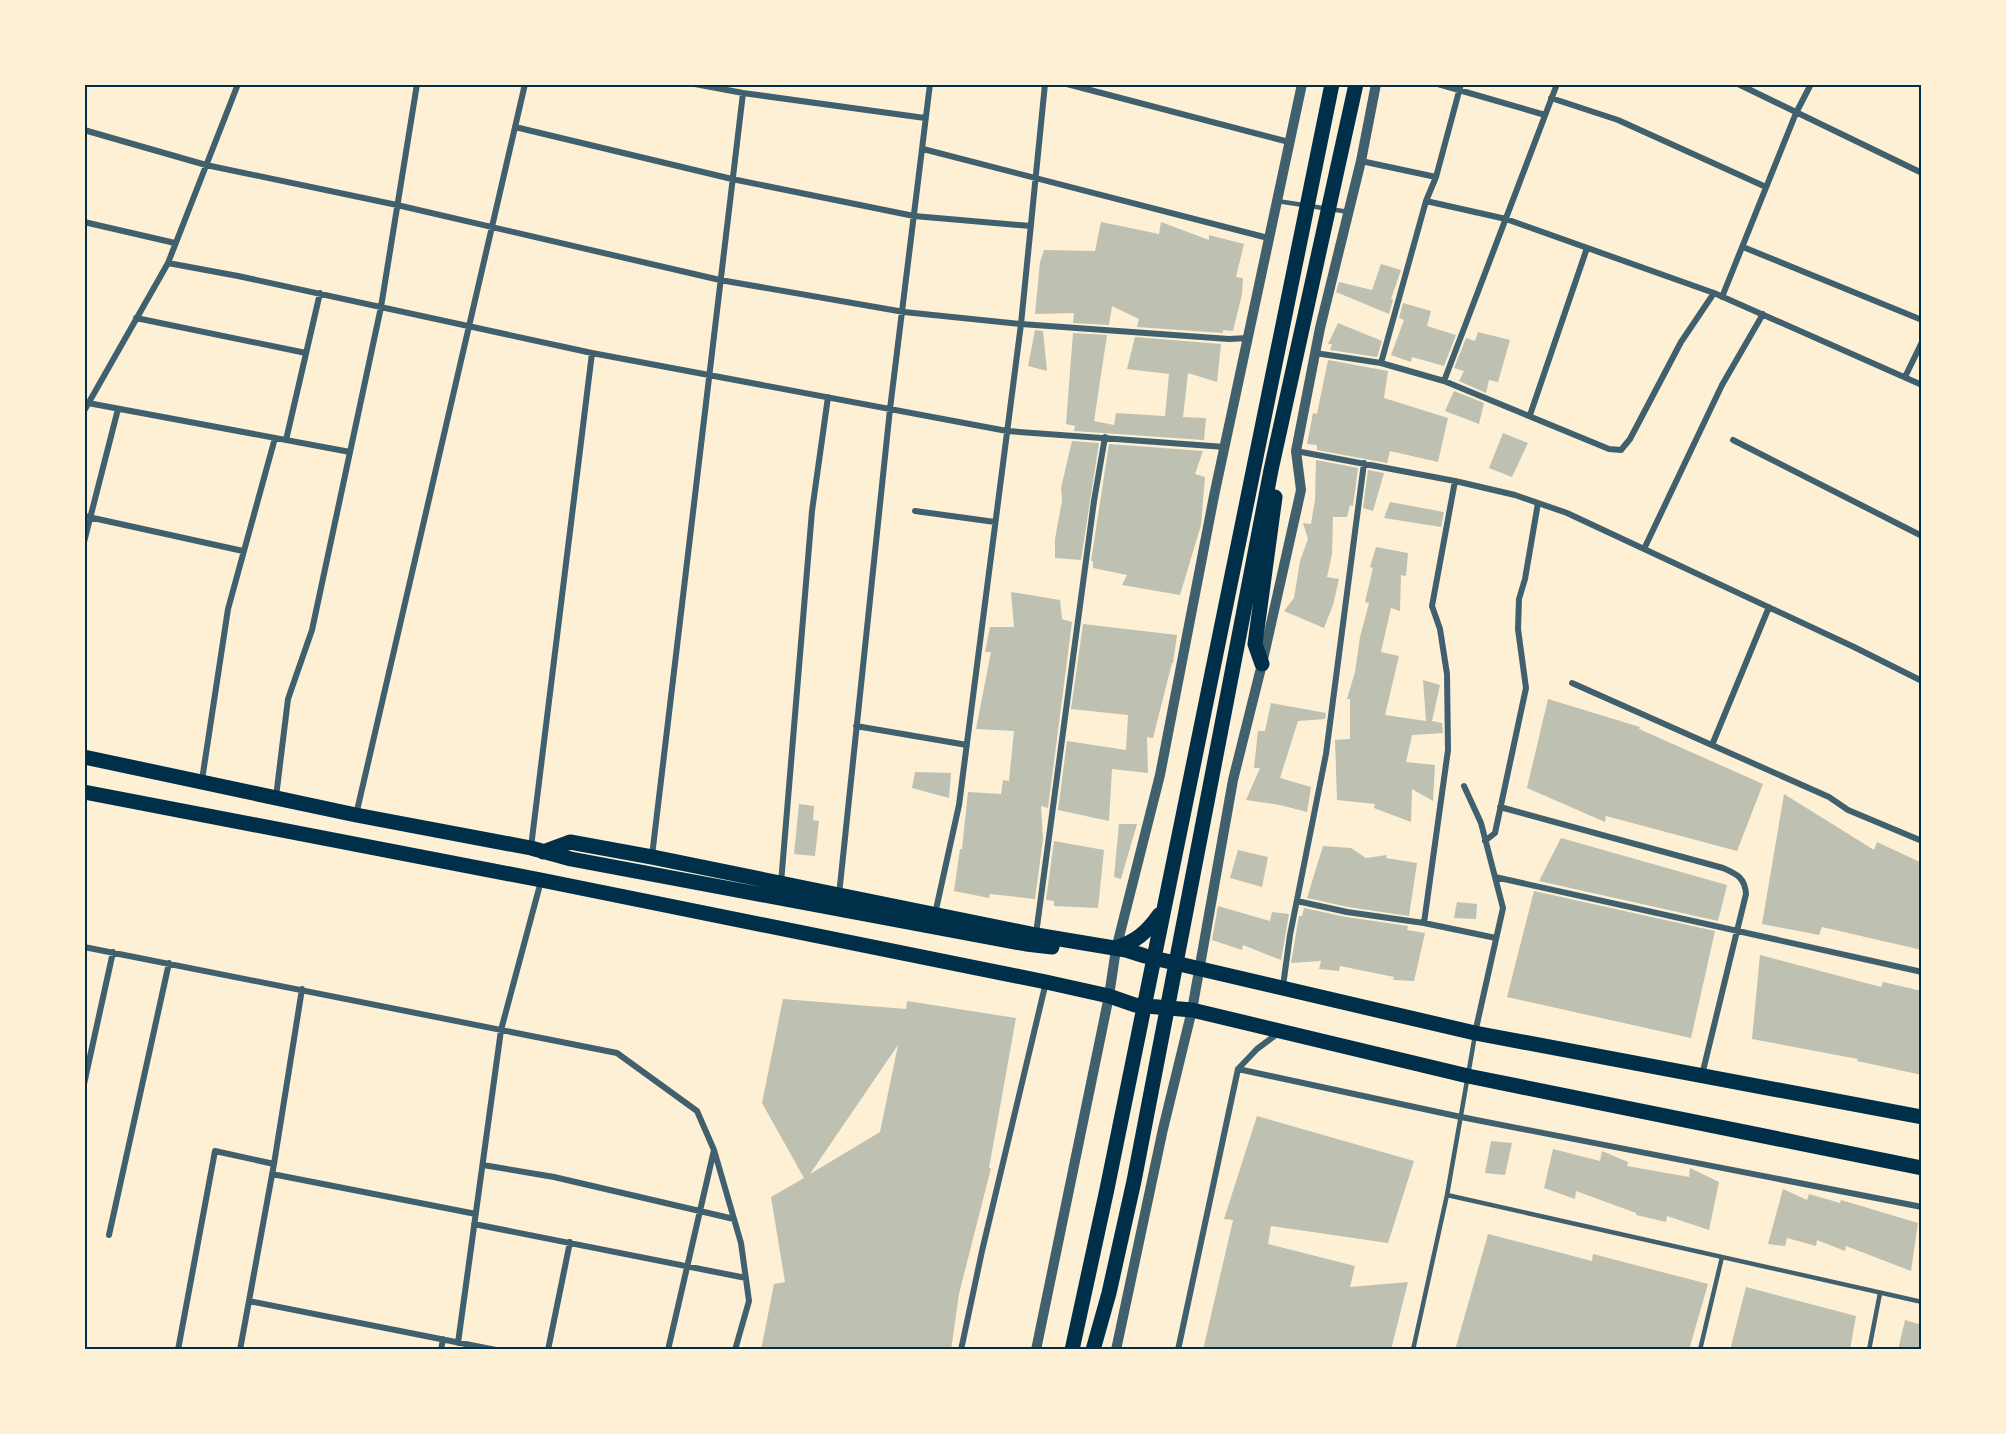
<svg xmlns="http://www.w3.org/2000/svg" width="2006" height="1434" viewBox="0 0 2006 1434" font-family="'DM Sans',sans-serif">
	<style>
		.building { fill: #bec0b2; fill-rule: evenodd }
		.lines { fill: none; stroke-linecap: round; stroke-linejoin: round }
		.service { stroke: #3f606c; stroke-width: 4.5 }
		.minor { stroke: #3f606c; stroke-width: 6 }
		.tertiary { stroke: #3f606c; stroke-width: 10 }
		.primary { stroke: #003049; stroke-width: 15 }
		.neatline { fill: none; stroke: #003049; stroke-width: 2 }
	</style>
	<rect width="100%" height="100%" fill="#fdf0d5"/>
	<!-- building -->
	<path class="building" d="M 1101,222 L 1159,234 L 1161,222 L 1209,240 L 1209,235 L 1244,244 L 1236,277 L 1243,278 L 1242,294 L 1233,331 L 1223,330 L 1223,333 L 1137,327 L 1139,319 L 1112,306 L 1109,325 L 1073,323 L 1074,313 L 1035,314 L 1040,262 L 1044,250 L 1095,251 Z
		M 1381,264 L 1401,270 L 1391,299 L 1393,300 L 1389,314 L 1336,292 L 1339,282 L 1372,290 Z
		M 1403,303 L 1431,311 L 1427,326 L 1456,335 L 1444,366 L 1412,357 L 1411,362 L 1391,355 L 1404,320 L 1399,318 Z
		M 1338,323 L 1382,341 L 1377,357 L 1330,350 L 1332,344 L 1328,344 Z
		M 1035,330 L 1043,331 L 1047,371 L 1028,366 Z
		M 1478,332 L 1510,340 L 1498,382 L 1489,380 L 1486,393 L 1459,381 L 1464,371 L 1454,368 L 1466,338 L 1475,341 Z
		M 1073,333 L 1107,335 L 1094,421 L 1114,425 L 1116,413 L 1165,416 L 1169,374 L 1127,369 L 1135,337 L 1221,344 L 1217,382 L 1188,373 L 1183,417 L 1206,418 L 1204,440 L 1074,431 L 1075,426 L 1066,424 Z
		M 1328,360 L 1388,371 L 1384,398 L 1448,418 L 1438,462 L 1390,451 L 1387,463 L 1317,450 L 1317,445 L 1307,444 L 1313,413 L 1317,414 Z
		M 1454,391 L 1484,403 L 1479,424 L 1445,411 Z
		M 1503,433 L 1528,443 L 1512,477 L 1489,468 Z
		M 1072,441 L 1099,443 L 1081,560 L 1055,558 L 1055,539 L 1062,501 L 1061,488 Z
		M 1109,444 L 1203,451 L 1195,474 L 1205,477 L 1201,525 L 1180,595 L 1122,585 L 1127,575 L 1093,568 L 1093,561 L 1091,561 Z
		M 1316,460 L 1358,468 L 1353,506 L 1350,505 L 1347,517 L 1333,517 L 1332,554 L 1327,577 L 1339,579 L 1333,605 L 1324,628 L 1284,611 L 1294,598 L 1300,561 L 1308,539 L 1303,523 L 1311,524 L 1315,500 Z
		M 1368,470 L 1384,473 L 1373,511 L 1363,508 Z
		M 1390,502 L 1444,512 L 1441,527 L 1384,518 Z
		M 1376,547 L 1408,553 L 1406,576 L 1401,575 L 1400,611 L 1391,608 L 1381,652 L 1399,656 L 1385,715 L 1426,721 L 1423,680 L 1440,685 L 1432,721 L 1442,723 L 1443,733 L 1412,735 L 1406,762 L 1435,765 L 1433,801 L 1412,789 L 1411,822 L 1374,808 L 1375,804 L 1337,800 L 1335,740 L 1350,739 L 1350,699 L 1347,699 L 1355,672 L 1360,637 L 1369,603 L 1365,602 L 1373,568 L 1370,567 Z
		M 1011,592 L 1060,600 L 1062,619 L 1072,622 L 1048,808 L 1041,806 L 1043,839 L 1035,899 L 990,894 L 989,898 L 954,891 L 960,849 L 962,849 L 968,792 L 1001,794 L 1003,780 L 1009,781 L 1014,731 L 976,729 L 991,652 L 985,652 L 990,627 L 1014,627 Z
		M 1083,624 L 1177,635 L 1173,663 L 1172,663 L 1153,738 L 1147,737 L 1148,773 L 1112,769 L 1109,821 L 1058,810 L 1067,741 L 1126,750 L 1128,715 L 1071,709 Z
		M 1548,699 L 1640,727 L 1639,729 L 1763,784 L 1737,851 L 1606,816 L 1605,822 L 1527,788 Z
		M 1271,703 L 1326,713 L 1325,719 L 1298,721 L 1280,778 L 1311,787 L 1307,812 L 1280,805 L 1246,800 L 1260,768 L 1254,768 L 1258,731 L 1265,731 Z
		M 915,772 L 951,773 L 949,798 L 912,788 Z
		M 1784,794 L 1874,850 L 1877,842 L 1922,863 L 1922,950 L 1822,927 L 1819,935 L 1762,924 Z
		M 799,804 L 814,806 L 813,820 L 819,821 L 815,856 L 794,854 Z
		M 1119,824 L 1137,824 L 1121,879 L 1114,877 Z
		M 1561,838 L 1727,885 L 1718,921 L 1539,881 Z
		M 1054,841 L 1104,850 L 1098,908 L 1054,906 L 1054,901 L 1046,900 Z
		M 1323,846 L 1351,848 L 1366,858 L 1387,855 L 1386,858 L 1417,863 L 1409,916 L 1348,907 L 1307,898 Z
		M 1238,850 L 1268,857 L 1262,887 L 1230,878 Z
		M 1534,891 L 1715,931 L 1691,1038 L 1507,997 Z
		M 1457,902 L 1477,904 L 1476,919 L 1454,918 Z
		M 1218,906 L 1270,921 L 1272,912 L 1289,914 L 1281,960 L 1243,945 L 1242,950 L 1212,940 Z
		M 1304,908 L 1346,917 L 1408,926 L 1407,930 L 1425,933 L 1414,981 L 1393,980 L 1394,977 L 1340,966 L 1339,971 L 1319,969 L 1321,961 L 1291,963 L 1299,916 L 1302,916 Z
		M 1760,955 L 1881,987 L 1883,982 L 1922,991 L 1922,1075 L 1857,1061 L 1858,1059 L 1752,1039 Z
		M 783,999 L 906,1009 L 907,1001 L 1016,1018 L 989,1168 L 991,1168 L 959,1294 L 951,1350 L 761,1350 L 774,1284 L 785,1282 L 771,1197 L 804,1178 L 762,1103 ZM 898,1045 L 880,1132 L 810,1174 Z
		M 1257,1116 L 1414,1161 L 1388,1243 L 1271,1226 L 1268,1244 L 1355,1266 L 1350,1287 L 1408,1282 L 1391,1350 L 1203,1350 L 1233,1220 L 1224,1219 Z
		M 1491,1141 L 1512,1143 L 1505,1175 L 1485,1173 Z
		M 1553,1149 L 1600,1161 L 1602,1151 L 1628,1162 L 1627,1166 L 1689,1177 L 1690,1168 L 1719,1182 L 1709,1230 L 1667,1216 L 1666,1222 L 1636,1215 L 1636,1213 L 1576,1191 L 1575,1199 L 1544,1188 Z
		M 1783,1189 L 1807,1200 L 1809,1194 L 1840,1203 L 1841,1200 L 1918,1223 L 1911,1271 L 1846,1246 L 1845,1251 L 1817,1240 L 1816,1246 L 1787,1238 L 1785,1246 L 1768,1244 Z
		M 1488,1234 L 1592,1261 L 1593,1254 L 1708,1284 L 1689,1350 L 1455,1350 Z
		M 1746,1287 L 1856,1316 L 1850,1350 L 1730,1350 Z
		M 1905,1320 L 1922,1325 L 1922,1350 L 1898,1350 Z"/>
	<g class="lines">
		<!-- service -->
		<path class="service" d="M 1277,201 L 1349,212
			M 1447,1195 L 1922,1302
			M 1413,1350 L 1447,1195 L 1475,1035
			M 1700,1350 L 1722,1257
			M 1869,1350 L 1880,1293"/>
		<!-- minor -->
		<path class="minor" d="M 695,84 L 743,93 L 925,118
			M 1067,84 L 1289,142
			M 1438,84 L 1545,115
			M 1738,84 L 1922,173
			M 1551,98 L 1618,120 L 1766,187
			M 515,127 L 732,179 L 914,216 L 1031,226
			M 84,130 L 206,165 L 397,205 L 720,280 L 904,312 L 1021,324 L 1229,339 L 1248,338
			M 923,149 L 1268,238
			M 1361,161 L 1436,177 L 1426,201 L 1506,219 L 1714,293 L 1922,385
			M 1436,177 L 1461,84
			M 84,222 L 175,243
			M 1743,247 L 1922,320
			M 168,263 L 238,276 L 592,353 L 1007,431 L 1225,447
			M 1722,297 L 1796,113 L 1811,84
			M 136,318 L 306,353
			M 1315,353 L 1381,363 L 1444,381 L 1609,449 L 1621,450 L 1630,439 L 1681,342 L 1714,293
			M 1381,363 L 1426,201
			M 1905,377 L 1922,342
			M 1444,381 L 1557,84
			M 88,403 L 350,452
			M 84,411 L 168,263 L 238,84
			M 1530,415 L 1587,248
			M 286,440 L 320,293
			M 1733,440 L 1922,536
			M 1296,451 L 1455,481 L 1515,495 L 1567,513 L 1854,647 L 1922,681
			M 915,511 L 995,522
			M 84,516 L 243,551
			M 84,542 L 118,409
			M 1644,549 L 1722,385 L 1763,314
			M 1572,683 L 1829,797 L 1848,810 L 1922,841
			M 856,726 L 967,745
			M 1712,745 L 1769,607
			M 202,780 L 228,609 L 275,438
			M 1464,786 L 1481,823 L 1503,908 L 1475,1033
			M 276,797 L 288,699 L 312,630 L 381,307 L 417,84
			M 1500,807 L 1723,868 C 1737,874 1745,878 1746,894 L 1702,1075
			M 356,815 L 525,84
			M 1485,841 L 1495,833 L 1526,688 L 1518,629 L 1519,599 L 1525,579 L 1538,503
			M 531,847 L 592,353
			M 652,856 L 743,93
			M 1495,877 L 1922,972
			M 781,883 L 812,511 L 828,397
			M 839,895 L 890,409 L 930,84
			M 1297,901 L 1347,912 L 1424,923 L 1496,938
			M 935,914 L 959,805 L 1021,324 L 1045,84
			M 1424,923 L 1448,750 L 1447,674 L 1440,629 L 1432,606 L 1455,481
			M 1036,934 L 1094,501 L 1105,437
			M 84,947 L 617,1053 L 697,1111 L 714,1150 L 741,1243 L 749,1301 L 735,1350
			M 1283,986 L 1290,935 L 1326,754 L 1364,463
			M 1238,1069 L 1461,1117 L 1922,1207
			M 84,1084 L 113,952
			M 483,1165 L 554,1177 L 734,1219
			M 272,1174 L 476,1214
			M 474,1224 L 746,1278
			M 109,1235 L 169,963
			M 249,1301 L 496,1350
			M 458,1343 L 501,1030 L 541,881
			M 178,1350 L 215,1151 L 274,1164
			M 240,1350 L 274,1164 L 302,989
			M 441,1350 L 443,1339
			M 548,1350 L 570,1242
			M 668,1350 L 714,1150
			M 961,1350 L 982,1251 L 1046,982
			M 1178,1350 L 1238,1069 L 1257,1049 L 1277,1034"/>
		<!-- tertiary -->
		<path class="tertiary" d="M 1036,1350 L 1109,996 L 1116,949 L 1160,775 L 1214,496 L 1302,84
			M 1116,1350 L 1163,1129 L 1192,1010 L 1233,780 L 1262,664 L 1301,490 L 1296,451 L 1320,328 L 1361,161 L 1376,84"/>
		<!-- primary -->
		<path class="primary" d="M 1262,664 L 1255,644 L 1275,497
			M 84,757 L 356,815 L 531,848 L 571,859 L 1026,944 L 1052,947
			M 84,792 L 541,880 L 1046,982 L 1109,996 L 1135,1005 L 1192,1010 L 1468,1076 L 1922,1168
			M 543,852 L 570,842 L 652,857 L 1036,935 L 1126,950 L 1145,956 L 1475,1033 L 1922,1117
			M 1114,948 C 1135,943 1147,932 1159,915
			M 1072,1350 L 1107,1189 L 1332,84
			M 1093,1350 L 1109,1293 L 1134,1181 L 1271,470 L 1356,84"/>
	</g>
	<!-- border -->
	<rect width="2006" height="1434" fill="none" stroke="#fdf0d5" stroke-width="171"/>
	<rect x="86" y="86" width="1834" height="1262" class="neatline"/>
</svg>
